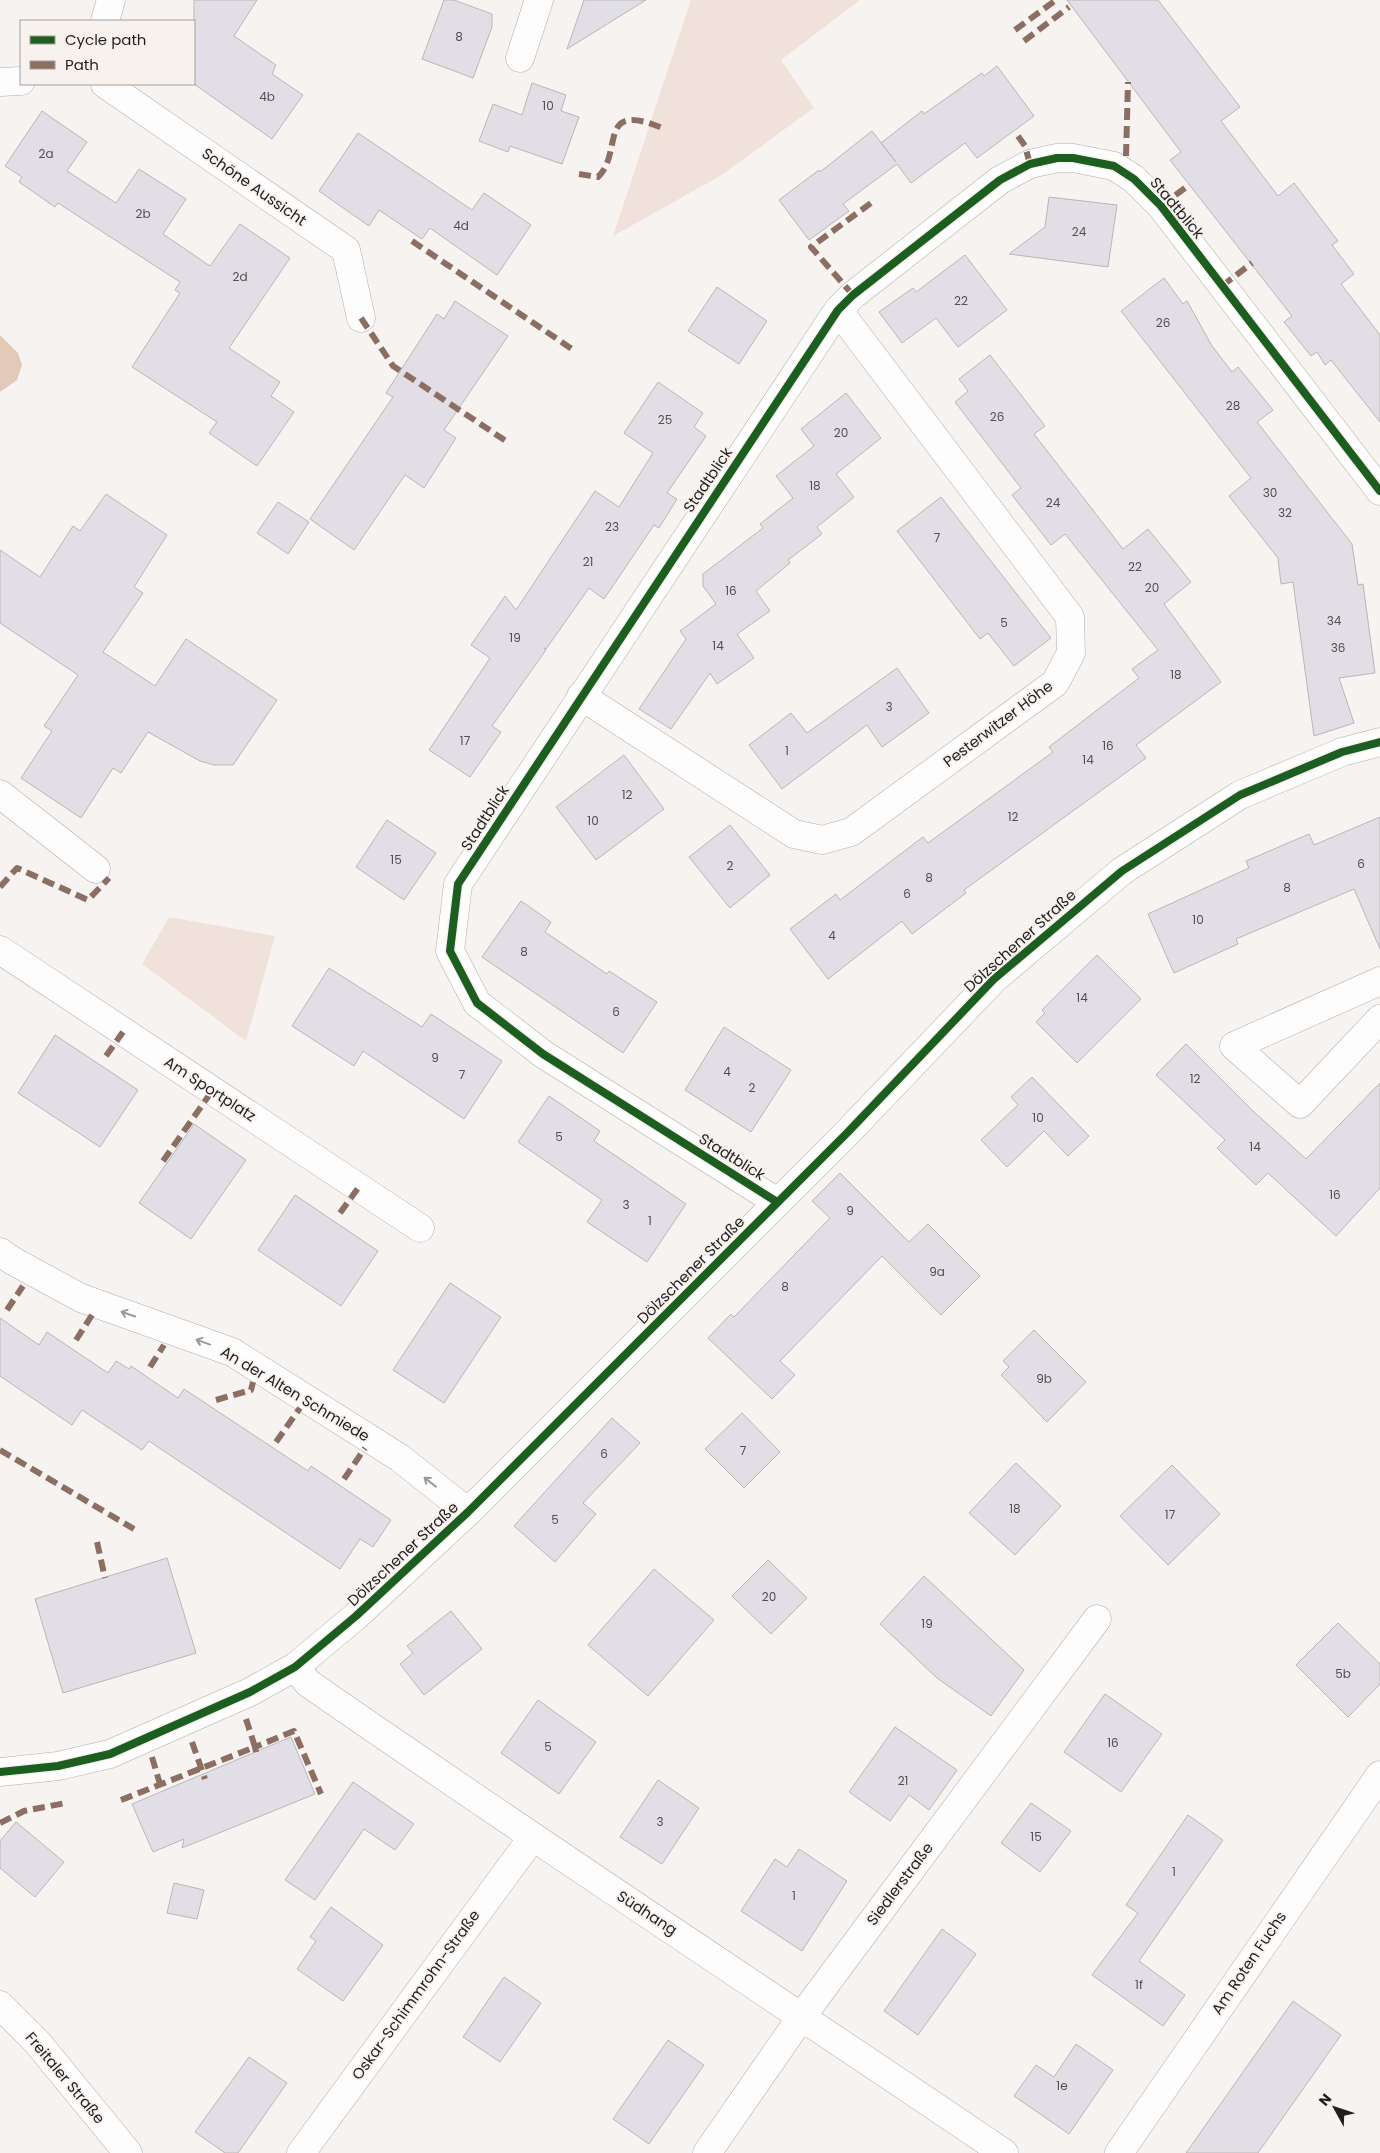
<svg xmlns="http://www.w3.org/2000/svg" width="1380" height="2153" viewBox="0 0 1380 2153" font-family="Poppins,sans-serif">
	<style>
		.green { fill: #f0e2da }
		.water { fill: #e2c9b8 }
		.building { fill: #e1dfe5; stroke: #b8b7b7 }
		.lines { fill: none; stroke-linecap: round; stroke-linejoin: round }
		.minor-casing { stroke: #b1aead; stroke-width: 29 }
		.minor { stroke: #fefdfd; stroke-width: 28 }
		.quiet { stroke: #8d6e63; stroke-width: 6; stroke-dasharray: 12 6; stroke-linecap: butt }
		.cycleway-casing { stroke: #f8f2ef; stroke-width: 11 }
		.cycleway { stroke: #1b5e20; stroke-width: 8 }
		.oneway { stroke: #9b9999 }
		.labels { text-anchor: middle; stroke-width: 4; stroke-linejoin: round; paint-order: stroke }
		.number-label { font-size: 12px; fill: #514f50 }
		.street-label { font-size: 15px; fill: #211f1e; stroke: #f8f2ef }
	</style>
	<rect width="100%" height="100%" fill="#f6f3f1"/>
	<!-- green -->
	<path class="green" d="M 691,0 L 860,0 L 781,60 L 814,108 L 720,176 L 613,236 Z
		M 169,917 L 275,936 L 246,1041 L 142,964 Z"/>
	<!-- water -->
	<path class="water" d="M 0,335 L 18,353 L 22,365 L 17,380 L 0,392 Z"/>
	<!-- building -->
	<path class="building" d="M 194,0 L 257,0 L 234,36 L 276,65 L 272,74 L 303,95 L 272,139 L 194,84 Z
		M 444,0 L 454,0 L 492,14 L 492,27 L 473,78 L 422,59 Z
		M 584,0 L 646,0 L 567,49 Z
		M 1067,0 L 1158,0 L 1240,107 L 1221,121 L 1278,196 L 1294,183 L 1338,241 L 1332,245 L 1354,274 L 1341,284 L 1380,335 L 1380,422 L 1331,360 L 1325,365 L 1317,352 L 1311,356 L 1284,322 L 1292,316 L 1170,160 L 1181,152 Z
		M 997,66 L 1034,116 L 977,158 L 965,143 L 911,183 L 897,164 L 843,204 L 849,211 L 809,240 L 779,200 L 819,170 L 820,172 L 872,131 L 896,162 L 881,143 L 922,111 L 924,114 L 982,73 L 984,76 Z
		M 532,83 L 566,95 L 561,111 L 579,117 L 562,164 L 510,146 L 508,152 L 479,141 L 493,104 L 522,115 Z
		M 42,111 L 87,142 L 67,171 L 116,203 L 139,169 L 186,199 L 163,234 L 210,266 L 240,224 L 290,258 L 229,348 L 280,382 L 271,396 L 294,412 L 257,466 L 209,433 L 217,422 L 132,367 L 180,293 L 175,290 L 180,282 L 58,203 L 55,207 L 19,182 L 22,177 L 5,166 Z
		M 358,133 L 472,210 L 484,193 L 531,225 L 497,275 L 430,228 L 422,239 L 379,210 L 369,226 L 319,191 Z
		M 1049,197 L 1117,205 L 1108,267 L 1009,254 L 1045,227 Z
		M 965,255 L 1007,310 L 958,347 L 936,318 L 902,343 L 879,312 L 913,288 L 916,292 Z
		M 1164,278 L 1183,304 L 1187,301 L 1212,346 L 1232,372 L 1238,367 L 1273,410 L 1257,422 L 1352,544 L 1358,585 L 1363,584 L 1375,673 L 1339,678 L 1354,723 L 1314,736 L 1293,582 L 1281,584 L 1278,558 L 1229,496 L 1251,478 L 1121,311 Z
		M 717,287 L 767,321 L 739,364 L 688,331 Z
		M 455,301 L 508,336 L 444,430 L 456,438 L 424,488 L 405,475 L 354,550 L 310,519 L 393,397 L 386,393 L 437,314 L 444,319 Z
		M 990,355 L 1045,426 L 1034,434 L 1123,549 L 1148,529 L 1191,582 L 1164,604 L 1221,682 L 1136,745 L 1146,758 L 964,890 L 966,893 L 912,934 L 902,921 L 828,979 L 790,929 L 836,894 L 840,900 L 923,837 L 928,843 L 1053,752 L 1049,747 L 1139,678 L 1132,669 L 1158,650 L 1065,534 L 1051,545 L 1012,495 L 1021,488 L 955,402 L 968,391 L 959,379 Z
		M 658,382 L 703,413 L 694,427 L 706,436 L 667,493 L 677,499 L 659,528 L 654,525 L 604,599 L 589,588 L 546,649 L 544,648 L 546,650 L 492,726 L 501,732 L 470,777 L 429,750 L 490,658 L 471,645 L 505,596 L 516,610 L 595,491 L 619,507 L 653,453 L 624,433 Z
		M 846,393 L 881,438 L 836,474 L 854,497 L 817,527 L 822,534 L 788,560 L 790,563 L 756,591 L 770,611 L 737,634 L 754,658 L 717,684 L 710,673 L 671,729 L 639,709 L 686,639 L 680,631 L 716,604 L 703,586 L 703,574 L 763,528 L 760,524 L 793,498 L 776,476 L 814,446 L 801,429 Z
		M 106,494 L 167,535 L 134,587 L 143,593 L 103,652 L 155,686 L 186,639 L 277,700 L 233,765 L 214,765 L 200,761 L 148,732 L 121,773 L 113,768 L 81,818 L 21,778 L 52,731 L 44,726 L 78,675 L 0,623 L 0,550 L 40,577 L 73,526 L 80,531 Z
		M 941,497 L 1051,638 L 1014,666 L 988,633 L 980,639 L 897,531 Z
		M 278,502 L 309,522 L 288,554 L 257,533 Z
		M 897,668 L 929,713 L 882,747 L 867,725 L 782,789 L 749,745 L 791,713 L 807,733 Z
		M 624,755 L 664,809 L 596,860 L 556,807 Z
		M 1380,817 L 1380,949 L 1354,889 L 1236,939 L 1238,944 L 1174,973 L 1148,914 L 1249,868 L 1246,861 L 1309,834 L 1314,845 Z
		M 387,820 L 436,853 L 404,900 L 356,867 Z
		M 730,825 L 770,875 L 730,908 L 689,857 Z
		M 521,901 L 551,922 L 545,932 L 607,974 L 609,971 L 657,1002 L 623,1053 L 482,957 Z
		M 1097,955 L 1141,999 L 1077,1063 L 1036,1022 L 1045,1013 L 1042,1010 Z
		M 329,968 L 422,1027 L 431,1014 L 502,1061 L 464,1119 L 363,1051 L 354,1066 L 292,1026 Z
		M 724,1027 L 791,1070 L 751,1132 L 685,1090 Z
		M 55,1035 L 138,1090 L 100,1147 L 18,1093 Z
		M 1186,1044 L 1253,1111 L 1306,1159 L 1380,1083 L 1380,1188 L 1336,1236 L 1268,1173 L 1256,1185 L 1217,1148 L 1225,1140 L 1156,1075 Z
		M 1032,1077 L 1089,1136 L 1068,1156 L 1044,1131 L 1007,1167 L 981,1140 L 1018,1105 L 1011,1097 Z
		M 549,1096 L 600,1131 L 594,1141 L 686,1204 L 647,1262 L 587,1222 L 602,1200 L 518,1142 Z
		M 194,1124 L 246,1160 L 191,1239 L 139,1203 Z
		M 840,1173 L 909,1242 L 928,1224 L 980,1276 L 941,1315 L 882,1256 L 780,1361 L 795,1375 L 772,1399 L 708,1338 L 731,1314 L 734,1317 L 830,1218 L 812,1201 Z
		M 295,1195 L 378,1251 L 341,1306 L 258,1250 Z
		M 450,1283 L 501,1317 L 444,1403 L 393,1370 Z
		M 0,1318 L 39,1345 L 47,1332 L 108,1373 L 116,1361 L 129,1369 L 131,1366 L 178,1398 L 184,1389 L 308,1471 L 311,1466 L 391,1520 L 373,1547 L 360,1539 L 340,1569 L 149,1441 L 142,1450 L 82,1410 L 72,1425 L 0,1376 Z
		M 1034,1330 L 1086,1382 L 1047,1422 L 1001,1375 L 1009,1367 L 1003,1361 Z
		M 742,1413 L 780,1452 L 744,1488 L 705,1449 Z
		M 612,1418 L 640,1443 L 583,1503 L 596,1514 L 555,1562 L 514,1526 Z
		M 1016,1463 L 1061,1506 L 1015,1555 L 969,1513 Z
		M 1172,1465 L 1220,1514 L 1168,1565 L 1120,1516 Z
		M 167,1558 L 196,1653 L 63,1693 L 35,1599 Z
		M 768,1560 L 807,1598 L 771,1634 L 732,1596 Z
		M 654,1569 L 714,1620 L 648,1696 L 588,1645 Z
		M 924,1576 L 1024,1670 L 991,1716 L 937,1678 L 880,1624 Z
		M 451,1611 L 482,1649 L 424,1695 L 400,1664 L 413,1653 L 407,1646 Z
		M 1338,1623 L 1380,1664 L 1380,1684 L 1348,1717 L 1296,1665 Z
		M 1105,1694 L 1162,1734 L 1121,1792 L 1064,1752 Z
		M 538,1700 L 596,1742 L 559,1794 L 501,1753 Z
		M 895,1727 L 957,1770 L 929,1810 L 909,1795 L 890,1821 L 849,1792 Z
		M 291,1737 L 315,1794 L 182,1848 L 184,1839 L 153,1852 L 132,1804 Z
		M 658,1780 L 699,1808 L 662,1864 L 620,1837 Z
		M 353,1782 L 414,1824 L 395,1850 L 364,1829 L 315,1900 L 285,1880 Z
		M 1031,1803 L 1071,1831 L 1040,1872 L 1001,1843 Z
		M 1188,1815 L 1223,1840 L 1139,1961 L 1185,1995 L 1163,2026 L 1092,1975 L 1138,1913 L 1126,1905 Z
		M 16,1822 L 64,1862 L 35,1897 L 0,1868 L 0,1841 Z
		M 799,1849 L 847,1881 L 802,1951 L 741,1911 L 775,1859 L 787,1867 Z
		M 174,1883 L 204,1890 L 197,1919 L 167,1913 Z
		M 331,1907 L 383,1945 L 343,2001 L 297,1969 L 316,1941 L 310,1937 Z
		M 942,1929 L 976,1954 L 918,2035 L 884,2011 Z
		M 504,1977 L 541,2003 L 500,2062 L 463,2037 Z
		M 1293,2001 L 1341,2035 L 1258,2153 L 1186,2153 Z
		M 668,2040 L 704,2065 L 649,2144 L 613,2119 Z
		M 1076,2044 L 1113,2070 L 1069,2134 L 1014,2096 L 1036,2065 L 1054,2077 Z
		M 249,2057 L 287,2083 L 238,2153 L 225,2153 L 195,2132 Z"/>
	<g class="lines">
		<!-- minor casing -->
		<g class="minor-casing">
			<path id="minor" d="M 105,21 L 111,0
				M 520,58 L 539,0
				M 0,82 L 21,81
				M 105,84 L 346,250 L 361,318
				M 581,696 L 794,834 L 822,840 L 851,832 L 1055,683 L 1071,653 L 1070,617 L 838,310
				M 0,794 L 96,869
				M 0,950 L 420,1228
				M 1380,981 L 1234,1046 L 1300,1104 L 1380,1019
				M 777,1202 L 543,1054 L 477,1003 L 450,951 L 458,884 L 838,310 L 853,295 L 1000,180 L 1030,164 L 1057,158 L 1073,158 L 1114,166 L 1134,179 L 1161,206 L 1380,491
				M 0,1252 L 13,1261 L 81,1298 L 232,1352 L 400,1458 L 468,1512
				M 295,1667 L 308,1683 C 538,1843 772,1996 1004,2153
				M 0,1772 L 58,1766 L 110,1754 L 250,1692 L 295,1667 L 356,1616 L 468,1512 L 847,1133 L 994,979 L 1122,871 L 1240,795 L 1342,752 L 1380,742
				M 0,2005 L 37,2042 L 128,2153
				M 301,2153 L 532,1838
				M 707,2153 L 802,2016 L 1097,1619
				M 1119,2153 L 1380,1775"/>
		</g>
		<!-- minor -->
		<use href="#minor" class="minor"/>
		<!-- quiet -->
		<path class="quiet" d="M 1015,30 L 1056,0
			M 1024,41 L 1069,7
			M 1018,136 L 1025,146 L 1030,164
			M 1126,156 L 1128,82
			M 579,174 L 598,177 C 624,152 596,100 662,128
			M 1161,206 L 1189,185
			M 412,241 L 572,349
			M 1222,286 L 1252,263
			M 853,295 L 811,247 L 871,203
			M 361,318 L 393,366 L 509,443
			M 0,887 L 17,868 L 88,900 L 109,878
			M 106,1056 L 123,1032
			M 163,1161 L 212,1091
			M 340,1213 L 358,1188
			M 7,1310 L 23,1286
			M 76,1340 L 92,1315
			M 150,1367 L 164,1345
			M 216,1400 L 251,1390 L 253,1382
			M 276,1442 L 300,1408
			M 0,1450 L 134,1529
			M 344,1479 L 365,1448
			M 97,1542 L 105,1578
			M 192,1742 L 205,1779
			M 256,1752 L 255,1747 L 294,1731 L 321,1794
			M 152,1757 L 162,1791
			M 121,1800 L 255,1747 L 246,1719
			M 0,1823 L 24,1811 L 66,1803"/>
		<!-- cycleway casing -->
		<g class="cycleway-casing">
			<path id="cycleway" d="M 777,1202 L 543,1054 L 477,1003 L 450,951 L 458,884 L 838,310 L 853,295 L 1000,180 L 1030,164 L 1057,158 L 1073,158 L 1114,166 L 1134,179 L 1161,206 L 1380,491
				M 0,1772 L 58,1766 L 110,1754 L 250,1692 L 295,1667 L 356,1616 L 468,1512 L 847,1133 L 994,979 L 1122,871 L 1240,795 L 1342,752 L 1380,742"/>
		</g>
		<!-- cycleway -->
		<use href="#cycleway" class="cycleway"/>
	</g>
	<!-- one-way arrows -->
	<defs><path id="oneway-shaft" d="M-6 0H5M1.5-3L5.5 0L1.5 3" fill="none" stroke-width="1.6" stroke-linecap="round" stroke-linejoin="round" transform="scale(1.25)"/></defs>
	<g class="oneway">
		<use href="#oneway-shaft" transform="translate(128 1314) rotate(-161)"/>
		<use href="#oneway-shaft" transform="translate(203 1342) rotate(-160)"/>
		<use href="#oneway-shaft" transform="translate(430 1482) rotate(-142)"/>
	</g>
	<g class="labels">
		<!-- number labels -->
		<g class="number-label">
			<text x="459" y="41">8</text>
			<text x="267" y="101">4b</text>
			<text x="548" y="110">10</text>
			<text x="46" y="158">2a</text>
			<text x="143" y="218">2b</text>
			<text x="461" y="230">4d</text>
			<text x="1079" y="236">24</text>
			<text x="240" y="281">2d</text>
			<text x="961" y="305">22</text>
			<text x="1163" y="327">26</text>
			<text x="1233" y="410">28</text>
			<text x="997" y="421">26</text>
			<text x="665" y="424">25</text>
			<text x="841" y="437">20</text>
			<text x="815" y="490">18</text>
			<text x="1270" y="497">30</text>
			<text x="1053" y="507">24</text>
			<text x="1285" y="517">32</text>
			<text x="612" y="531">23</text>
			<text x="937" y="542">7</text>
			<text x="588" y="566">21</text>
			<text x="1135" y="571">22</text>
			<text x="1152" y="592">20</text>
			<text x="731" y="595">16</text>
			<text x="1334" y="625">34</text>
			<text x="1004" y="627">5</text>
			<text x="515" y="642">19</text>
			<text x="718" y="650">14</text>
			<text x="1338" y="652">36</text>
			<text x="1176" y="679">18</text>
			<text x="889" y="711">3</text>
			<text x="465" y="745">17</text>
			<text x="1108" y="750">16</text>
			<text x="787" y="755">1</text>
			<text x="1088" y="764">14</text>
			<text x="627" y="799">12</text>
			<text x="1013" y="821">12</text>
			<text x="593" y="825">10</text>
			<text x="396" y="864">15</text>
			<text x="1361" y="868">6</text>
			<text x="730" y="870">2</text>
			<text x="929" y="882">8</text>
			<text x="1287" y="892">8</text>
			<text x="907" y="898">6</text>
			<text x="1198" y="924">10</text>
			<text x="832" y="940">4</text>
			<text x="524" y="956">8</text>
			<text x="1082" y="1002">14</text>
			<text x="616" y="1016">6</text>
			<text x="435" y="1062">9</text>
			<text x="727" y="1076">4</text>
			<text x="462" y="1079">7</text>
			<text x="1195" y="1083">12</text>
			<text x="752" y="1092">2</text>
			<text x="1038" y="1122">10</text>
			<text x="559" y="1141">5</text>
			<text x="1255" y="1151">14</text>
			<text x="1335" y="1199">16</text>
			<text x="626" y="1209">3</text>
			<text x="850" y="1215">9</text>
			<text x="650" y="1225">1</text>
			<text x="937" y="1276">9a</text>
			<text x="785" y="1291">8</text>
			<text x="1044" y="1383">9b</text>
			<text x="743" y="1455">7</text>
			<text x="604" y="1458">6</text>
			<text x="1015" y="1513">18</text>
			<text x="1170" y="1519">17</text>
			<text x="555" y="1524">5</text>
			<text x="769" y="1601">20</text>
			<text x="927" y="1628">19</text>
			<text x="1343" y="1678">5b</text>
			<text x="1113" y="1747">16</text>
			<text x="548" y="1751">5</text>
			<text x="903" y="1785">21</text>
			<text x="660" y="1826">3</text>
			<text x="1036" y="1841">15</text>
			<text x="1174" y="1876">1</text>
			<text x="794" y="1900">1</text>
			<text x="1139" y="1989">1f</text>
			<text x="1062" y="2090">1e</text>
		</g>
		<!-- street labels -->
		<g class="street-label">
			<text transform="translate(254 187) rotate(35)" y="5">Schöne Aussicht</text>
			<text transform="translate(1177 208) rotate(50)" y="5">Stadtblick</text>
			<text transform="translate(708 480) rotate(-56)" y="5">Stadtblick</text>
			<text transform="translate(998 724) rotate(-37)" y="5">Pesterwitzer Höhe</text>
			<text transform="translate(485 818) rotate(-57)" y="5">Stadtblick</text>
			<text transform="translate(1020 941) rotate(-42)" y="5">Dölzschener Straße</text>
			<text transform="translate(210 1089) rotate(33)" y="5">Am Sportplatz</text>
			<text transform="translate(732 1157) rotate(32)" y="5">Stadtblick</text>
			<text transform="translate(691 1270) rotate(-45)" y="5">Dölzschener Straße</text>
			<text transform="translate(295 1394) rotate(31)" y="5">An der Alten Schmiede</text>
			<text transform="translate(403 1554) rotate(-43)" y="5">Dölzschener Straße</text>
			<text transform="translate(900 1884) rotate(-53)" y="5">Siedlerstraße</text>
			<text transform="translate(647 1913) rotate(33)" y="5">Südhang</text>
			<text transform="translate(1249 1963) rotate(-56)" y="5">Am Roten Fuchs</text>
			<text transform="translate(416 1995) rotate(-54)" y="5">Oskar-Schimmrohn-Straße</text>
			<text transform="translate(65 2078) rotate(50)" y="5">Freitaler Straße</text>
		</g>
	</g>
	<!-- legend -->
	<rect x="20" y="20" width="175" height="65" fill="#f8f2ef" stroke="#a29e9b"/>
	<rect x="30" y="36" width="25" height="8" fill="#1b5e20" stroke="#a29e9b"/>
	<text x="65" y="45" font-size="15" fill="#211f1e">Cycle path</text>
	<rect x="30" y="61" width="25" height="8" fill="#8d6e63" stroke="#a29e9b"/>
	<text x="65" y="70" font-size="15" fill="#211f1e">Path</text>
	<!-- north arrow -->
	<g transform="translate(1335 2108) rotate(310)" stroke="#f8f2ef" stroke-width="4" paint-order="stroke">
	<path d="M0-4L9 19L0 12L-9 19Z" fill="#211f1e"/>
	<text y="-8" font-size="14" font-weight="bold" text-anchor="middle" fill="#211f1e">N</text>
	</g>
</svg>
